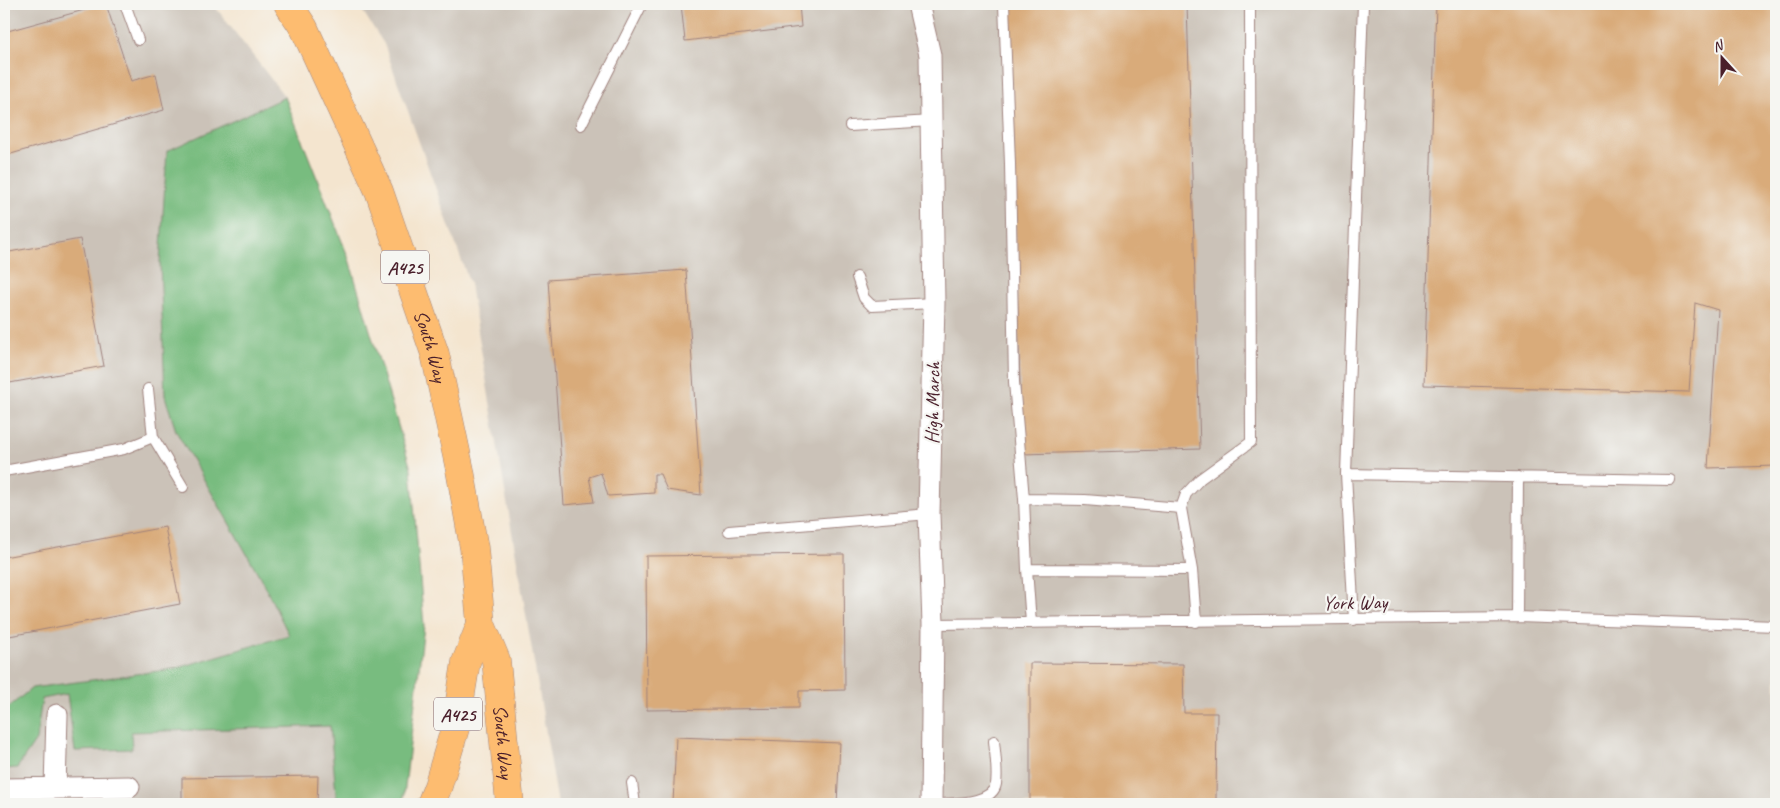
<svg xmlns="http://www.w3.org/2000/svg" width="1780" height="808" viewBox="0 0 1780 808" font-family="Caveat,sans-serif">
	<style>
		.industrial { fill: #cbc2b8 }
		.forest { fill: #78bc7f; stroke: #616e55 }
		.building { fill: #d9ab7a }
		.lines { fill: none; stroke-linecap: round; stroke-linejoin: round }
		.lane-casing { stroke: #9f827d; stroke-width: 12 }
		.street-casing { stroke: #9f827d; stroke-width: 23 }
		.primary-casing { stroke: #9f827d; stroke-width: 29 }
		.lane { stroke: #fff; stroke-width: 10 }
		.street { stroke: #fff; stroke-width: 21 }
		.primary { stroke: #fdbc6f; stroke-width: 28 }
		.labels { text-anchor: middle; stroke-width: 4.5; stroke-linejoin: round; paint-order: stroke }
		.shield { fill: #f6f6f2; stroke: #7e6067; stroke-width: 1 }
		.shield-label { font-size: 19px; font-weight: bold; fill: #4a1f2b }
		.street-label { font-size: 20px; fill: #4a1f2b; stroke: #f6f6f2 }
	</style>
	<rect width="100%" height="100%" fill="#f6f6f2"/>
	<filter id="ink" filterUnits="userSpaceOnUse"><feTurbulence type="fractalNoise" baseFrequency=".02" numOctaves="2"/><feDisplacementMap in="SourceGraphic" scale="10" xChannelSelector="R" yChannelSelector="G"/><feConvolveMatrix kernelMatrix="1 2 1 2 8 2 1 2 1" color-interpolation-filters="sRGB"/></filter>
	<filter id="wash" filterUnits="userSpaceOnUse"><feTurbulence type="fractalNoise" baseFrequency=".0096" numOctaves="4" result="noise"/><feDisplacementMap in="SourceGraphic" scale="20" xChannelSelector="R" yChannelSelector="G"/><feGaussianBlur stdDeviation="1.12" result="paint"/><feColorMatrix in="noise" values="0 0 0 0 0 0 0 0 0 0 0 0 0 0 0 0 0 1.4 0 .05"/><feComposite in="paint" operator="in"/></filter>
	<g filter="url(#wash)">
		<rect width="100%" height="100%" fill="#f4e5cf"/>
		<!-- industrial -->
		<path class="industrial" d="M 4,4 L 213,4 L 285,97 L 167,151 L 160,262 L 165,396 L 176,431 L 259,575 L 289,636 L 174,669 L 33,688 L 4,711 Z
			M 358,4 L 1776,4 L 1776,804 L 558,804 L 470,284 L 384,44 Z
			M 67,694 L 76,751 L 132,749 L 131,732 L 330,726 L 337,804 L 4,804 L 4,769 L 17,768 L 36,740 L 42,699 Z"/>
		<!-- forest -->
		<path class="forest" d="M 285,97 L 349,259 L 411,469 L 424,626 L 403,804 L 337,804 L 330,726 L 131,732 L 132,749 L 75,751 L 67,694 L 42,699 L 36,740 L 17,768 L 4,769 L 4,711 L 32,688 L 174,669 L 289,635 L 259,575 L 176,431 L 165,396 L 160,262 L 167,151 Z"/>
		<g id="blocks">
			<!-- building -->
			<path class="building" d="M 106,4 L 131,81 L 156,74 L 164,110 L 4,156 L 4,32 Z
				M 681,4 L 799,4 L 801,27 L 685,41 Z
				M 1009,4 L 1187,4 L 1200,449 L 1022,454 Z
				M 1436,4 L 1776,4 L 1776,466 L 1708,468 L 1718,310 L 1695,303 L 1689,392 L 1424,385 Z
				M 80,239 L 104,366 L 4,384 L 4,253 Z
				M 686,270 L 701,495 L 667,490 L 660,474 L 654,474 L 654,493 L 608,496 L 601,473 L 589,477 L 594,502 L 564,505 L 548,280 Z
				M 165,527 L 180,604 L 4,637 L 4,557 Z
				M 844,554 L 845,690 L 799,691 L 799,708 L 647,710 L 646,556 Z
				M 1030,663 L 1183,664 L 1184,713 L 1217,713 L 1216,799 L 1203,804 L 1030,804 Z
				M 676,737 L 840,743 L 837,804 L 673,804 Z
				M 318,776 L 317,804 L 182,804 L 182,778 Z"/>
		</g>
	</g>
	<g filter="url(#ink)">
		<use href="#blocks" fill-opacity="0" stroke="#9f827d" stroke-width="1"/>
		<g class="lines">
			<!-- lane casing -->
			<g class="lane-casing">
				<path id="lane" d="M 125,4 L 138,40
					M 1004,4 L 1010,164 L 1014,382 L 1024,499
					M 581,125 L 642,4
					M 850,126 L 931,121
					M 857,277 L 864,298 L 872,306 L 934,303
					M 148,389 L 153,437 L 183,487
					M 4,471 L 124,449 L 153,437
					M 1346,474 L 1670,480
					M 729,531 L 929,514
					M 1027,569 L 1024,499 L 1085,500 L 1181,508
					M 1517,617 L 1518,477
					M 1354,620 L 1346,474 L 1363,4
					M 1196,622 L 1192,570 L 1181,508 L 1186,494 L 1200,479 L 1251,442 L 1250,4
					M 1031,623 L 1027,569 L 1192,570
					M 933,624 L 1517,617 L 1776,626
					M 632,783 L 635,804
					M 941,804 C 956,803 993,803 996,784 C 998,772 995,753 994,741"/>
			</g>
			<!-- street casing -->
			<g class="street-casing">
				<path id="street" d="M 918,4 L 930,55 L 934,303 L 929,514 L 933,624 L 931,804
					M 55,788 L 57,715
					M 4,789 L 129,787"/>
			</g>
			<!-- primary casing -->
			<g class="primary-casing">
				<g id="primary">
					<path id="s1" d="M 288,4 L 304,28 L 379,191 L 435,354 L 460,470 L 474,548 L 481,624 L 496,660 L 510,804"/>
					<path d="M 431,804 L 438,786 L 456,725 L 466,662 L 481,624"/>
				</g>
			</g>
			<!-- lane -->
			<use href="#lane" class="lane"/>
			<!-- street -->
			<use href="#street" class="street"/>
			<!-- primary -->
			<use href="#primary" class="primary"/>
		</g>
	</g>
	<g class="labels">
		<!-- shield labels -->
		<g class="shield">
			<rect x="381" y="250.5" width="48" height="33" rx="4"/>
			<rect x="434" y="697.5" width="48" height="33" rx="4"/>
		</g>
		<g class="shield-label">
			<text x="405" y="274">A425</text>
			<text x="458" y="721">A425</text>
		</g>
		<!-- street labels -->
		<g class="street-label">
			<text dy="7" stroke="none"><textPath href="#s1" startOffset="372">South Way</textPath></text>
			<text transform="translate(932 403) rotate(-89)" y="7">High March</text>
			<text transform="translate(1355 602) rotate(-1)" y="7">York Way</text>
			<text dy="7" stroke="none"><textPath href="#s1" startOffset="776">South Way</textPath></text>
		</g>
	</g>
	<!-- margin -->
	<rect width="1780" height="808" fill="none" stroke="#f6f6f2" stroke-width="20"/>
	<!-- north arrow -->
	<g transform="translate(1722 58) rotate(339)" stroke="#f6f6f2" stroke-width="4" paint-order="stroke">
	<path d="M0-4L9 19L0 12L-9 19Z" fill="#4a1f2b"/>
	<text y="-8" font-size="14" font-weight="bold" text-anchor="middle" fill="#4a1f2b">N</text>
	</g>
</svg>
